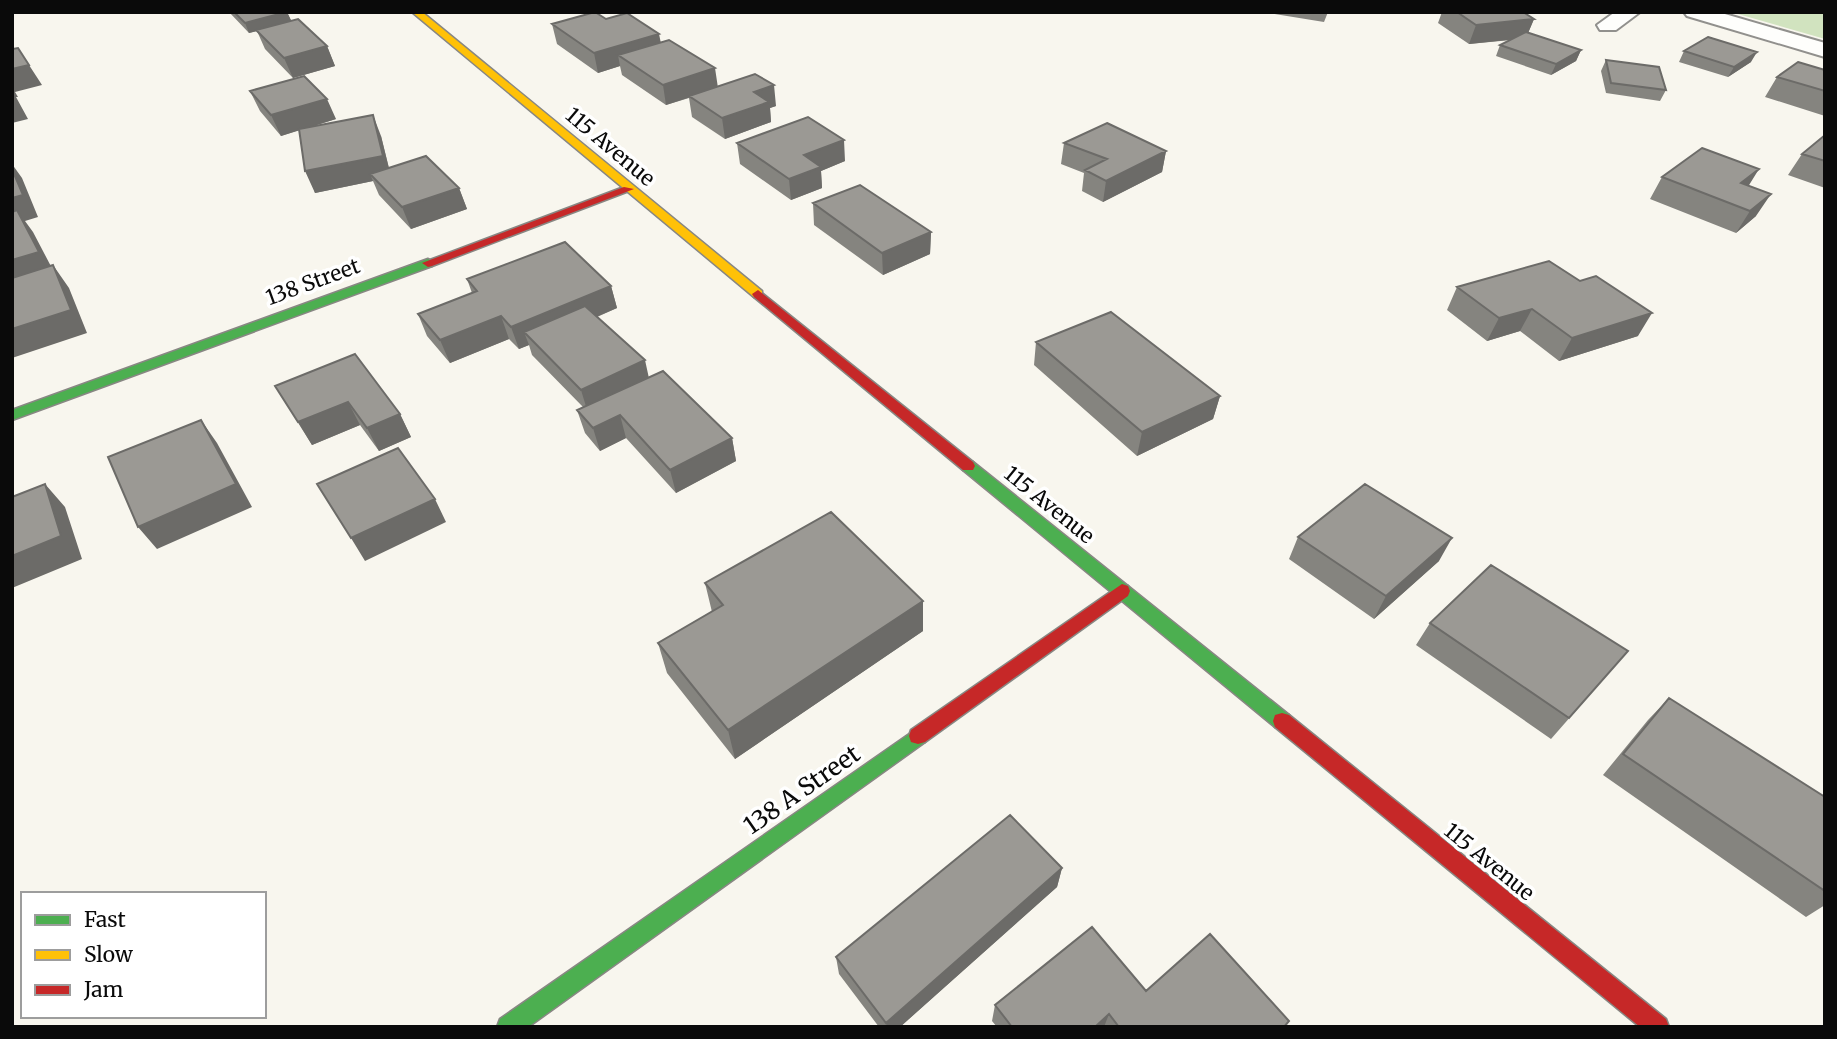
<svg xmlns="http://www.w3.org/2000/svg" width="1837" height="1039" viewBox="0 0 1837 1039" font-family="Merriweather,serif">
	<style>
		.forest { fill: #d1e3bf }
		.lines { fill: none; stroke-linecap: round; stroke-linejoin: round }
		.street-casing { stroke: #91908d; stroke-width: 4 }
		.fast-casing { stroke: #888783; stroke-width: 3 }
		.slow-casing { stroke: #888783; stroke-width: 3 }
		.jam-casing { stroke: #888783; stroke-width: 3 }
		.street { fill: #fefefc; fill-rule: evenodd }
		.fast { fill: #4caf50; fill-rule: evenodd }
		.slow { fill: #ffc107; fill-rule: evenodd }
		.jam { fill: #c62828; fill-rule: evenodd }
		.wall { fill: #85847f }
		.shaded-wall { fill: #6c6b68 }
		.building { fill: #9b9994; stroke: #6c6b68; stroke-width: 2 }
		.labels { text-anchor: middle; stroke-width: 7; stroke-linejoin: round; paint-order: stroke }
		.street-label { font-size: 21px; fill: #0a0a0a; stroke: #fff }
		.near-street-label { font-size: 24px; fill: #0a0a0a; stroke: #fff }
	</style>
	<rect width="100%" height="100%" fill="#f8f6ee"/>
	<!-- forest -->
	<path class="forest" d="M 1731,12 L 1825,12 L 1825,39 Z"/>
	<g class="lines">
		<!-- street casing -->
		<g class="street-casing">
			<path id="street" d="M 1615,12 L 1640,12 L 1616,30 L 1600,30 L 1597,25 Z
				M 1684,12 L 1718,12 L 1825,43 L 1825,57 L 1687,16 Z"/>
		</g>
		<!-- fast casing -->
		<g class="fast-casing">
			<path id="fast" d="M 428,259 L 434,263 L 432,266 L 12,420 L 12,410 Z
				M 968,461 L 973,462 L 1289,715 L 1291,721 L 1289,727 L 1282,729 L 1275,727 L 963,470 L 961,466 L 963,462 Z
				M 918,728 L 925,730 L 927,736 L 925,742 L 528,1027 L 497,1027 L 500,1019 Z"/>
		</g>
		<!-- slow casing -->
		<g class="slow-casing">
			<path id="slow" d="M 412,12 L 422,12 L 762,291 L 762,297 L 754,297 Z"/>
		</g>
		<!-- jam casing -->
		<g class="jam-casing">
			<path id="jam" d="M 624,187 L 634,189 L 432,266 L 428,267 L 422,263 Z
				M 758,290 L 973,462 L 975,466 L 973,470 L 963,470 L 754,297 L 752,294 Z
				M 1122,584 L 1128,586 L 1130,591 L 1128,596 L 925,742 L 918,744 L 911,742 L 909,736 L 911,730 Z
				M 1282,713 L 1289,715 L 1666,1019 L 1669,1027 L 1640,1027 L 1275,727 L 1273,721 L 1275,715 Z"/>
		</g>
		<!-- street -->
		<use href="#street" class="street"/>
		<!-- fast -->
		<use href="#fast" class="fast"/>
		<!-- slow -->
		<use href="#slow" class="slow"/>
		<!-- jam -->
		<use href="#jam" class="jam"/>
	</g>
	<!-- wall -->
	<path class="wall" d="M 229,12 L 287,12 L 291,21 L 327,46 L 335,66 L 293,78 L 265,49 L 257,31 L 249,33 Z
		M 1262,12 L 1328,12 L 1324,22 Z
		M 1442,12 L 1523,12 L 1534,19 L 1528,33 L 1581,50 L 1576,61 L 1551,75 L 1496,56 L 1500,45 L 1511,40 L 1469,44 L 1438,23 Z
		M 606,19 L 661,42 L 718,87 L 776,106 L 770,108 L 771,122 L 725,139 L 692,117 L 689,98 L 666,105 L 622,75 L 620,66 L 598,73 L 557,44 L 552,24 Z
		M 1684,51 L 1751,62 L 1728,77 L 1679,62 Z
		M 1606,60 L 1666,90 L 1660,101 L 1606,93 L 1601,71 Z
		M 1825,70 L 1825,116 L 1765,97 L 1777,77 Z
		M 250,91 L 336,119 L 314,126 L 381,136 L 389,168 L 459,188 L 467,209 L 411,229 L 379,195 L 373,181 L 315,193 L 299,130 L 281,136 L 260,111 Z
		M 1825,135 L 1825,188 L 1788,175 L 1802,154 Z
		M 737,143 L 845,161 L 821,171 L 822,188 L 791,200 L 740,164 Z
		M 1064,143 L 1166,151 L 1162,172 L 1103,202 L 1082,191 L 1084,173 L 1061,164 Z
		M 1662,177 L 1749,186 L 1756,216 L 1736,233 L 1650,199 Z
		M 813,203 L 931,232 L 930,254 L 883,275 L 814,225 Z
		M 467,279 L 611,286 L 617,308 L 597,317 L 649,378 L 732,438 L 736,461 L 676,493 L 626,438 L 600,451 L 585,433 L 577,410 L 583,407 L 532,355 L 529,345 L 519,349 L 509,339 L 450,363 L 427,336 L 418,314 L 472,293 Z
		M 1580,281 L 1638,336 L 1559,361 L 1520,331 L 1487,341 L 1447,310 L 1457,287 Z
		M 1036,342 L 1220,396 L 1213,419 L 1137,456 L 1034,365 Z
		M 275,386 L 400,414 L 411,437 L 379,451 L 360,425 L 312,445 Z
		M 1298,537 L 1439,561 L 1374,619 L 1289,559 Z
		M 705,583 L 923,601 L 923,631 L 735,759 L 667,673 L 658,643 L 712,612 Z
		M 1430,623 L 1628,651 L 1551,739 L 1416,645 Z
		M 1669,698 L 1825,797 L 1825,905 L 1806,917 L 1603,775 L 1648,720 Z
		M 1062,868 L 1057,887 L 900,1027 L 879,1027 L 839,974 L 836,957 Z
		M 1146,991 L 1285,1027 L 997,1027 L 992,1021 L 995,1005 Z"/>
	<!-- shaded-wall -->
	<path class="shaded-wall" d="M 287,12 L 292,22 L 249,33 L 245,23 Z
		M 1534,19 L 1526,38 L 1469,44 L 1476,25 Z
		M 659,34 L 663,53 L 618,55 L 620,66 L 598,73 L 594,53 Z
		M 327,46 L 335,66 L 293,78 L 284,58 Z
		M 1581,50 L 1576,61 L 1551,75 L 1556,64 Z
		M 1757,52 L 1751,62 L 1728,77 L 1734,67 Z
		M 29,65 L 42,85 L 15,92 L 18,97 L 16,97 L 28,119 L 12,123 L 12,69 Z
		M 715,68 L 718,88 L 666,105 L 663,85 Z
		M 774,85 L 776,106 L 770,108 L 771,122 L 725,139 L 722,118 L 754,92 Z
		M 327,99 L 336,119 L 281,136 L 271,115 Z
		M 373,115 L 381,136 L 391,177 L 370,174 L 373,181 L 315,193 L 305,171 Z
		M 844,140 L 845,161 L 821,171 L 822,188 L 791,200 L 789,179 L 804,155 Z
		M 1166,151 L 1162,172 L 1103,202 L 1106,181 Z
		M 12,164 L 22,178 L 38,217 L 25,221 L 33,232 L 55,274 L 12,288 Z
		M 1759,169 L 1746,190 L 1741,183 Z
		M 459,188 L 467,209 L 411,229 L 402,207 Z
		M 1771,194 L 1756,216 L 1736,233 L 1750,211 Z
		M 931,232 L 930,254 L 883,275 L 882,253 Z
		M 53,265 L 69,288 L 87,333 L 12,358 L 12,329 Z
		M 611,286 L 617,308 L 535,343 L 524,332 L 529,345 L 519,349 L 511,327 Z
		M 1532,309 L 1520,331 L 1487,341 L 1499,318 Z
		M 1652,313 L 1638,336 L 1559,361 L 1572,338 Z
		M 501,316 L 509,339 L 450,363 L 440,340 Z
		M 645,360 L 650,383 L 588,413 L 581,390 Z
		M 1220,396 L 1213,419 L 1137,456 L 1142,432 Z
		M 348,402 L 360,425 L 312,445 L 298,422 Z
		M 400,414 L 411,437 L 379,451 L 367,428 Z
		M 620,415 L 626,438 L 600,451 L 593,428 Z
		M 201,420 L 217,443 L 252,507 L 157,549 L 138,527 Z
		M 732,438 L 736,461 L 676,493 L 670,470 Z
		M 45,484 L 65,507 L 82,559 L 12,588 L 12,556 Z
		M 435,499 L 446,522 L 365,561 L 351,538 Z
		M 1452,538 L 1439,561 L 1374,619 L 1386,596 Z
		M 923,601 L 923,631 L 735,759 L 728,730 Z
		M 1062,868 L 1057,887 L 900,1027 L 887,1027 L 886,1023 Z
		M 1109,1014 L 1104,1027 L 1095,1027 Z"/>
	<!-- building -->
	<path class="building" d="M 234,12 L 287,12 L 245,23 Z
		M 595,12 L 606,19 L 627,13 L 659,34 L 594,53 L 552,24 Z
		M 1457,12 L 1523,12 L 1534,19 L 1476,25 Z
		M 298,19 L 327,46 L 284,58 L 256,30 Z
		M 1526,32 L 1581,50 L 1556,64 L 1500,45 Z
		M 1708,37 L 1757,52 L 1734,67 L 1684,51 Z
		M 669,40 L 715,68 L 663,85 L 618,55 Z
		M 18,48 L 29,65 L 12,69 L 12,49 Z
		M 1606,60 L 1659,67 L 1666,90 L 1611,83 Z
		M 1798,62 L 1825,70 L 1825,91 L 1777,77 Z
		M 755,74 L 774,85 L 754,92 L 769,102 L 722,118 L 689,96 Z
		M 304,76 L 327,99 L 271,115 L 250,91 Z
		M 373,115 L 383,156 L 305,171 L 299,129 Z
		M 808,117 L 844,140 L 804,155 L 821,167 L 789,179 L 737,143 Z
		M 1107,123 L 1166,151 L 1106,181 L 1085,170 L 1107,159 L 1064,143 Z
		M 1825,135 L 1825,161 L 1802,154 Z
		M 1702,148 L 1759,169 L 1741,183 L 1771,194 L 1750,211 L 1662,177 Z
		M 426,156 L 459,188 L 402,207 L 370,174 Z
		M 12,169 L 23,195 L 12,198 Z
		M 860,185 L 931,232 L 882,253 L 813,203 Z
		M 17,210 L 39,252 L 12,260 L 12,212 Z
		M 565,242 L 611,286 L 511,327 L 501,316 L 440,340 L 418,314 L 477,291 L 467,279 Z
		M 1549,261 L 1580,281 L 1596,276 L 1652,313 L 1572,338 L 1532,309 L 1499,318 L 1457,287 Z
		M 53,265 L 71,310 L 12,329 L 12,278 Z
		M 585,306 L 645,360 L 581,390 L 524,332 Z
		M 1111,312 L 1220,396 L 1142,432 L 1036,342 Z
		M 355,354 L 400,414 L 367,428 L 348,402 L 298,422 L 275,386 Z
		M 663,371 L 732,438 L 670,470 L 620,415 L 593,428 L 577,410 Z
		M 201,420 L 236,484 L 138,527 L 108,457 Z
		M 398,448 L 435,499 L 351,538 L 317,484 Z
		M 45,484 L 61,536 L 12,556 L 12,497 Z
		M 1365,484 L 1452,538 L 1386,596 L 1298,537 Z
		M 831,512 L 923,601 L 728,730 L 658,643 L 723,605 L 705,583 Z
		M 1491,565 L 1628,651 L 1569,718 L 1430,623 Z
		M 1669,698 L 1825,797 L 1825,891 L 1623,754 Z
		M 1010,815 L 1062,868 L 886,1023 L 836,957 Z
		M 1092,927 L 1146,991 L 1210,934 L 1289,1021 L 1284,1027 L 1119,1027 L 1109,1014 L 1095,1027 L 1012,1027 L 995,1005 Z"/>
	<g class="labels">
		<!-- street labels -->
		<g class="street-label">
			<text transform="translate(610 147) rotate(40)" y="7">115 Avenue</text>
			<text transform="translate(313 282) rotate(-20)" y="7">138 Street</text>
			<text transform="translate(1049 505) rotate(39)" y="7">115 Avenue</text>
			<text transform="translate(1489 862) rotate(39)" y="7">115 Avenue</text>
		</g>
		<!-- near-street labels -->
		<g class="near-street-label">
			<text transform="translate(802 790) rotate(-35)" y="8">138 A Street</text>
		</g>
	</g>
	<!-- border -->
	<rect width="1837" height="1039" fill="none" stroke="#0a0a0a" stroke-width="28"/>
	<!-- legend -->
	<rect x="21" y="892" width="245" height="126" fill="#ffffff" stroke="#9d9d9d" stroke-width="2"/>
	<rect x="35" y="915" width="35" height="10" fill="#4caf50" stroke="#9d9d9d" stroke-width="2"/>
	<text x="84" y="927" font-size="21" fill="#0a0a0a">Fast</text>
	<rect x="35" y="950" width="35" height="10" fill="#ffc107" stroke="#9d9d9d" stroke-width="2"/>
	<text x="84" y="962" font-size="21" fill="#0a0a0a">Slow</text>
	<rect x="35" y="985" width="35" height="10" fill="#c62828" stroke="#9d9d9d" stroke-width="2"/>
	<text x="84" y="997" font-size="21" fill="#0a0a0a">Jam</text>
</svg>
